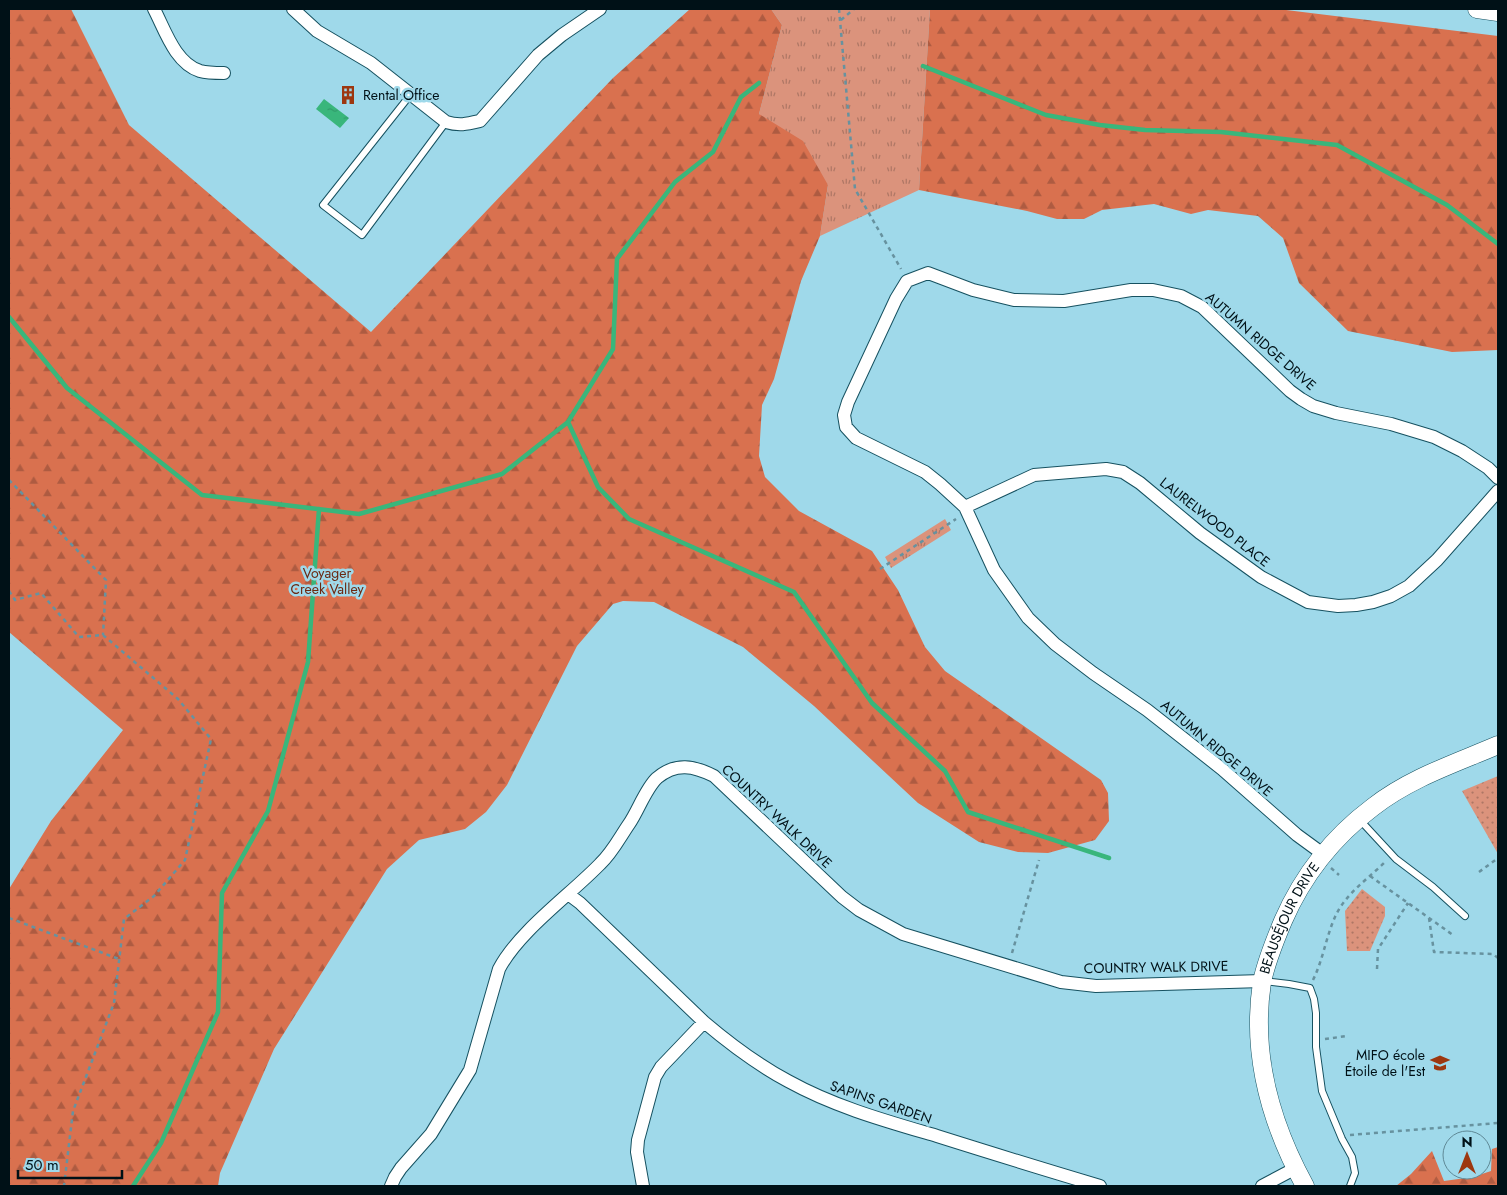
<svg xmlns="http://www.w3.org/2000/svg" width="1507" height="1195" viewBox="0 0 1507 1195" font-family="Jost,sans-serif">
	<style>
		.grass { fill: url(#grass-tufts) }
		.forest { fill: url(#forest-firs) }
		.park { fill: url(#park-dots) }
		.water { fill: url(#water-ripples) }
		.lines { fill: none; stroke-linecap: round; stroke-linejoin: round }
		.stream { stroke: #39b67b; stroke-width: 4.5 }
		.lane-casing { stroke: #165160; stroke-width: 8 }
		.street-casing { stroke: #165160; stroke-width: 14 }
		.secondary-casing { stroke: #165160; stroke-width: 19 }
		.path { stroke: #67929f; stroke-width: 2.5; stroke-dasharray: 4 4; stroke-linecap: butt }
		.lane { stroke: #fff; stroke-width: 6 }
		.street { stroke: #fff; stroke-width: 12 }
		.secondary { stroke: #fff; stroke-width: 18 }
		.labels { text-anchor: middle; stroke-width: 5; stroke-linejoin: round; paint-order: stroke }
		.poi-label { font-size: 14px; fill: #001117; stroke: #9fd9ea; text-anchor: start }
		.street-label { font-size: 14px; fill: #001117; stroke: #9fd9ea }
		.park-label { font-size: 14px; fill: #6b2811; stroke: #9fd9ea }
	</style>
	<defs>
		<pattern id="grass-tufts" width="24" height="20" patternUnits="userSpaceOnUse" patternTransform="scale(1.25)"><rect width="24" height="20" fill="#db937c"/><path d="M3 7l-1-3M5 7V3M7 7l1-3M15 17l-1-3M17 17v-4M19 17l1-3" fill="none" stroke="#af7765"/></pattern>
		<pattern id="forest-firs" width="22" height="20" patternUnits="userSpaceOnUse" patternTransform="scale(1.25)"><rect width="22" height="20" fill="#d9714f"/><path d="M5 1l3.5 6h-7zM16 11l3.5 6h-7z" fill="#ae5b41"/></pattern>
		<pattern id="park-dots" width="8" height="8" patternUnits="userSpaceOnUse" patternTransform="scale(1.25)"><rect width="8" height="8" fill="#db937c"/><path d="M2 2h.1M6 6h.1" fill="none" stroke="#af7765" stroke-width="1.8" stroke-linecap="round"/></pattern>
		<pattern id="water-ripples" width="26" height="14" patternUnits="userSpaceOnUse" patternTransform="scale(1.25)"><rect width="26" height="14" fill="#39b67b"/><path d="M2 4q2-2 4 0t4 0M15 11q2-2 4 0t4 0" fill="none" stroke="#309b6a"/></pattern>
	</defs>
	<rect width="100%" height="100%" fill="#9fd9ea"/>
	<!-- grass -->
	<path class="grass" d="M 771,9 L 930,9 L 919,190 L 820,236 L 828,185 L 759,114 L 782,25 Z
		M 945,519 L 951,530 L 891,568 L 885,557 Z"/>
	<!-- forest -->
	<path class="forest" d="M 9,9 L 71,9 L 129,125 L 371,332 L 613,78 L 690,9 L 771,9 L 782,25 L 759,114 L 803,141 L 828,185 L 820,236 L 801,281 L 774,379 L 762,405 L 759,456 L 765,477 L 799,511 L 872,551 L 898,590 L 925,647 L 945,671 L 1101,780 L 1108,793 L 1109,821 L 1095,840 L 1048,853 L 1018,852 L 979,842 L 918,803 L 814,706 L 743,647 L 654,602 L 623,601 L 613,604 L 577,646 L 507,785 L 486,812 L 465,829 L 419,840 L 387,869 L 274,1049 L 220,1173 L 218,1186 L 9,1186 L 9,889 L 51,821 L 123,730 L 9,632 Z
		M 930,9 L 1278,9 L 1498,36 L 1498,350 L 1452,352 L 1348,331 L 1299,283 L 1283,238 L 1258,216 L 1208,210 L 1191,214 L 1154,204 L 1102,210 L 1084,219 L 1057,219 L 1027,211 L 919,190 Z
		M 1498,1147 L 1498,1186 L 1396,1186 L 1411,1174 L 1432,1151 L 1444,1181 L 1473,1177 L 1491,1171 L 1492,1149 Z"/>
	<!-- park -->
	<path class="park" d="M 1498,776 L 1498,854 L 1462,791 Z
		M 1362,889 L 1385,907 L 1385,916 L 1370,951 L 1347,951 L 1345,911 Z
		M 1452,1150 L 1452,1169 L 1445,1165 L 1447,1153 Z"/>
	<!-- water -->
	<path class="water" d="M 324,99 L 349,118 L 340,128 L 316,109 Z"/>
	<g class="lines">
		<!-- stream -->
		<path class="stream" d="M 923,66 L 1046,115 L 1100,125 L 1145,130 L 1221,132 L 1337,145 L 1447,205 L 1498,244
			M 9,317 L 67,388 L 202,495 L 359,514 L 502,474 L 568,422 L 613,349 L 617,259 L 675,182 L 713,152 L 741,97 L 759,83
			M 568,422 L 598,487 L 629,519 L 794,592 L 872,703 L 945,771 L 968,812 L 1109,858
			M 133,1186 L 161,1143 L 218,1012 L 222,893 L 268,811 L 308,662 L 319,509"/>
		<!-- lane casing -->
		<g class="lane-casing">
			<path id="lane" d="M 411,94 L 323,205 L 362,235 L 446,122
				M 1359,819 L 1396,859 L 1433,887 L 1465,916
				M 1264,981 L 1289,984 L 1310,988 L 1314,999 L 1316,1013 L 1316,1047 L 1322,1091 L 1342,1139 L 1352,1157 L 1355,1173 L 1350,1186"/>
		</g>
		<!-- street casing -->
		<g class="street-casing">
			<path id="street" d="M 154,9 C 165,30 175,63 200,71 C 207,73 217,73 224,73
				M 293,9 L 317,31 L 371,63 L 446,122 C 459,126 467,124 480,121 L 538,55 L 562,35 L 600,9
				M 965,507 L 1034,475 L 1106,469 L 1123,472 L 1140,483 L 1200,533 L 1261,577 L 1308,602 L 1338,606 L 1356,605 L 1373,602 L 1391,596 L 1409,586 L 1437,560 L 1498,491
				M 1323,854 L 1297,835 L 1222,769 L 1184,739 L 1147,710 L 1093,673 L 1055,644 L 1028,618 L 994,570 L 965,507 L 940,484 L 925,472 L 856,438 L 846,427 L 844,415 L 848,402 L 896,299 L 907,281 L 928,273 L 973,290 L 1014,300 L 1064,301 L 1131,290 L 1153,290 L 1181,296 L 1202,307 L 1290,391 L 1301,399 L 1313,406 L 1336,413 L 1391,424 L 1434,437 L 1462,451 L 1488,468 L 1498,478
				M 568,894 L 580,903 L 704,1022 C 730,1044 758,1065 788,1081 C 835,1107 886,1121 937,1136 C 991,1153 1046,1170 1100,1186
				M 391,1186 L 395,1177 L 401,1168 L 431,1134 L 470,1070 L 499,969 C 519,931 570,895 600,864 C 612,853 620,837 629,824 C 638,811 646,788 657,778 C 676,762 694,766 714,776 L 842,897 L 859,910 L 903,934 L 1061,982 L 1096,986 L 1262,981
				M 643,1186 L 637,1152 L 638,1140 L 655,1077 L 661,1067 L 704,1022
				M 1262,1186 L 1296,1168"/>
		</g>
		<!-- secondary casing -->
		<g class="secondary-casing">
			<g id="secondary">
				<path d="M 1477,9 L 1498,12"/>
				<path id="s1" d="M 1305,1186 C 1271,1124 1251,1054 1262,982 C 1266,962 1275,940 1283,921 C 1303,875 1333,837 1373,807 C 1410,778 1456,763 1498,745"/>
			</g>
		</g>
		<!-- path -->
		<path class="path" d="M 839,9 L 855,189 L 901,269
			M 841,20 L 854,9
			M 9,480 L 106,580 L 103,635
			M 880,569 L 956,519
			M 9,591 L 15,600 L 41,593 L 79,637 L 103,635 L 178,699 L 211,739 L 185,860 L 154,896 L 124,919 L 114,1003 L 73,1111 L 64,1186
			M 1331,868 L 1339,875
			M 1479,872 L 1498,858
			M 1370,876 L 1453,935
			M 9,918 L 119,959
			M 1429,918 L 1434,952 L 1493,954 L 1498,958
			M 1012,953 L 1039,860
			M 1377,969 L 1378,949 L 1408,903
			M 1313,980 C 1323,960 1326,937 1335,917 C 1345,894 1368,879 1385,862
			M 1325,1039 L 1347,1036
			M 1350,1135 L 1498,1123"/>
		<!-- lane -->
		<use href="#lane" class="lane"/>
		<!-- street -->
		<use href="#street" class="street"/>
		<!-- secondary -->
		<use href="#secondary" class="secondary"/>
	</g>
	<!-- icons -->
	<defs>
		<g id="building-bare" transform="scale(1.5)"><path d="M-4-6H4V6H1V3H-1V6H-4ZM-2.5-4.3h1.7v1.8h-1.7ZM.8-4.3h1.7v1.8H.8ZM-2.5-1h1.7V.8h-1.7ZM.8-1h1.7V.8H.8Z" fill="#9d370f" stroke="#9fd9ea" stroke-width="2.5" paint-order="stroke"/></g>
		<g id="school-bare" transform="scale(1.5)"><path d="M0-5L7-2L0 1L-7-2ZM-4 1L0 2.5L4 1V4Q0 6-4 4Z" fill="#9d370f" stroke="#9fd9ea" stroke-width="2.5" paint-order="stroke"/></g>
	</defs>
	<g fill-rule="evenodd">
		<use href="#building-bare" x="348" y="95"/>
		<use href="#school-bare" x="1440" y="1063"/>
	</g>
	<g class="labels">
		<!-- poi labels -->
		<g class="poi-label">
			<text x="363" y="100">Rental Office</text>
			<text x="1425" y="1060" text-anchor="end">MIFO école<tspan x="1425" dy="16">Étoile de l'Est</tspan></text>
		</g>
		<!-- street labels -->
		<g class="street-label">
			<text transform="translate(1261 341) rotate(41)" y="5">AUTUMN RIDGE DRIVE</text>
			<text transform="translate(1215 522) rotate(38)" y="5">LAURELWOOD PLACE</text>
			<text transform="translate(1217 748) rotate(40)" y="5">AUTUMN RIDGE DRIVE</text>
			<text transform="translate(777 816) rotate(43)" y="5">COUNTRY WALK DRIVE</text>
			<text dy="5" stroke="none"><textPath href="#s1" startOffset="282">BEAUSÉJOUR DRIVE</textPath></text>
			<text transform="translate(1156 967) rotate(-1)" y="5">COUNTRY WALK DRIVE</text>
			<text transform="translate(881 1102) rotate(19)" y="5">SAPINS GARDEN</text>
		</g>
		<!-- park labels -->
		<g class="park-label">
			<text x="327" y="578">Voyager<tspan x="327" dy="16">Creek Valley</tspan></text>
		</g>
	</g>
	<!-- border -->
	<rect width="1507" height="1195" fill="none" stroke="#001117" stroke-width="20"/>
	<!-- north arrow -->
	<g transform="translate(1467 1155)"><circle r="24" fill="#9fd9ea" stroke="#5f8996"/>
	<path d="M0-4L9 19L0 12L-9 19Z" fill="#9d370f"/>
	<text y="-8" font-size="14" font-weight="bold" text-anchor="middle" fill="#001117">N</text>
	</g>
	<!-- scale -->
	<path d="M18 1170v8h104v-8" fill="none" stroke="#001117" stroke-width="2.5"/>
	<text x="25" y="1170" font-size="15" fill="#001117" stroke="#9fd9ea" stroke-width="4" paint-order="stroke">50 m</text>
</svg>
